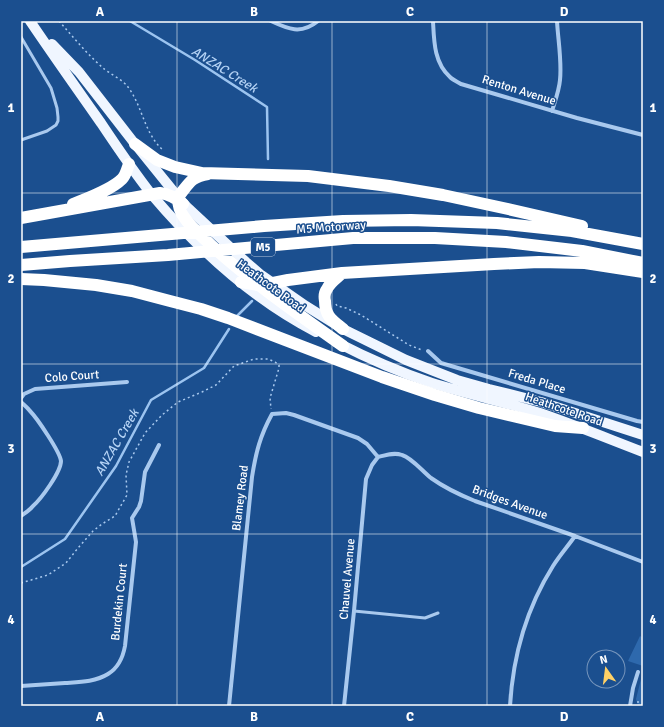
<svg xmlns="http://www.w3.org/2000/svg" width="664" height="727" viewBox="0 0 664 727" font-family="Signika,sans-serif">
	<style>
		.green { fill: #2e69ad }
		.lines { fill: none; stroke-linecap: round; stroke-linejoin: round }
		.stream { stroke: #9cc4f0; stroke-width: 2.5 }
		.path { stroke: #a9c9ee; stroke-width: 1.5; stroke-dasharray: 2 3; stroke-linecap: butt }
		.lane { stroke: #a9c9ee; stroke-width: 3 }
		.street { stroke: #a9c9ee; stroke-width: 4 }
		.primary { stroke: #f0f6ff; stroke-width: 10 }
		.highway { stroke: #fff; stroke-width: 12 }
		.grid { fill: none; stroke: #fff; stroke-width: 1; stroke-opacity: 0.55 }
		.labels { text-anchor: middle; stroke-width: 3; stroke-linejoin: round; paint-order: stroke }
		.shield { fill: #1b4f8f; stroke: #bbcadd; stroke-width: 1 }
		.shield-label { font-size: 11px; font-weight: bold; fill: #fff }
		.street-label { font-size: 12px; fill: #fff; stroke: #1b4f8f }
		.water-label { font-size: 13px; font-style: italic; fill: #b5d3f5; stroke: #1b4f8f }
		.neatline { fill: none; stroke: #fff; stroke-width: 1.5 }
		.grid-label { font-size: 13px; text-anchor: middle; font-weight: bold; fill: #fff }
	</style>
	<rect width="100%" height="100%" fill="#1b4f8f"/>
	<!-- green -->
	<path class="green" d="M 640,636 L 643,638 L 643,666 L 628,661 Z
		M 643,671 L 643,706 L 638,706 L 636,699 Z"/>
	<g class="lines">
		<!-- stream -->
		<path class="stream" d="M 130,21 L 195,60 L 267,107 L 268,159
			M 237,316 L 252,301
			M 21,567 L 65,539 L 116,466 L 151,400 L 204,368 L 229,329"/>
		<!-- path -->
		<path class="path" d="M 59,21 C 73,37 87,54 103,68 C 110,74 123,80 128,87 C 143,107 144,134 164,151
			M 336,304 L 337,306 L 346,308 L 361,315 L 409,345 L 422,350
			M 21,583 L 48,575 L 66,563 L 78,548 L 93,531 L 102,524 L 115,516 L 127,495 L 126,475 L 129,462 L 145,433 L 162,415 L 178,402 L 202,392 L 216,385 L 234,366 L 254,359 L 268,359 L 275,362 L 279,365 L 279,368 L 270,398 L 271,409
			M 637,702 L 643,702"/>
		<!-- lane -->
		<path class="lane" d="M 21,37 L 51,88 L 57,108 L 58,117 L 58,121 L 56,125 L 47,131 L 21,140
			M 354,611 L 425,618 L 438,613"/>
		<!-- street -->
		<path class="street" d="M 271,21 C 288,29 301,35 318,21
			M 433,21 C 434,41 434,63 450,77 C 453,80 458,82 461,84 L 577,118 L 643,135
			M 552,111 C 555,101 559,91 560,80 C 562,61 558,40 557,21
			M 428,351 L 441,363 L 637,421 L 643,422
			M 21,398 L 24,394 L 35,389 L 127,382
			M 21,402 C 24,405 27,407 30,411 C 37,418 60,452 61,461 C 61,472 41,499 33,506 C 30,510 25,513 21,516
			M 378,457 C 386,455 394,452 402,455 C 412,458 422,471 431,478 C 445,488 460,495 475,501 L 575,536 L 643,562
			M 21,686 C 36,685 50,684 65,683 C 79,682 95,682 108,674 C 118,668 123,657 125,646 L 136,542 L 132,518 L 139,507 L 141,501 L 145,472 L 159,445
			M 229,706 L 252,477 C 256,452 260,436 272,414 L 286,413 L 294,415 L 358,438 L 367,444 L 378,457
			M 344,706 L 354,611 L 366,479 L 372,465 L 378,457
			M 510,706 C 513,655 526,609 553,566 C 560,555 568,546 575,536
			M 630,706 L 633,688 L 638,672"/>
		<!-- primary -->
		<path class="primary" d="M 30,21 C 53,55 77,89 101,123 C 117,147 134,172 152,195 C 197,248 254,300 316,332
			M 52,44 L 79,72 L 135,144 L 178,197 L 188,208 L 246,262 L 260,274 L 306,306 L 343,329 L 406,360 L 457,380 L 489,389 L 541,402 L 643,435
			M 336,342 C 367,358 399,372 432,383 C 467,394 504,402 540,413 C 575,425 609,439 643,452"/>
		<!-- highway -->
		<path class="highway" d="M 135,144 L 157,160 L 175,167 L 202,173 L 308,176 L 389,186 L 443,195 L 508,209 L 582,226
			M 208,174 C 190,177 189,184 178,197 C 178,204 180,212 184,217 C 191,228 203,237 212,246 C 253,283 298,314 343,346
			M 73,204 C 88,198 111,190 122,179 C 126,175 127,169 129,164
			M 21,218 L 160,193 C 169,194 176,198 183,204
			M 21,247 L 264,226 L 343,221 L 411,220 L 497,223 L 572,231 L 643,244
			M 21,265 L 70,261 L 168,255 L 353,238 L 435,238 L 506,242 L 582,251 L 643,263
			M 342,273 C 337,278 330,282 327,289 C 324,293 324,296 325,301 C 325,316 332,320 343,329
			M 21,279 L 44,280 L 96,285 L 132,291 L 170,301 L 201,309 L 228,318 L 382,377 L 435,395 L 479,408 L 555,426 L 583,428
			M 241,282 L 258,285 L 273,283 L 288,280 L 342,273 L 494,264 L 539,262 L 585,263 L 643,272"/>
	</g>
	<!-- grid -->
	<path class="grid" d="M 177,21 L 177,706M 332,21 L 332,706M 487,21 L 487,706M 21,193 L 643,193M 21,364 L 643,364M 21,534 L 643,534"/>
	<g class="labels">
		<!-- shield labels -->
		<rect class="shield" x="251" y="238" width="24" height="18" rx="3"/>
		<g class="shield-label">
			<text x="263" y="251">M5</text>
		</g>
		<!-- street labels -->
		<g class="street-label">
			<text transform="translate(519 90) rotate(17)" y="4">Renton Avenue</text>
			<text transform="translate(331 227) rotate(-4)" y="4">M5 Motorway</text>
			<text transform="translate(271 286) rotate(36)" y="4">Heathcote Road</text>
			<text transform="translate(72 376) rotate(-4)" y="4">Colo Court</text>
			<text transform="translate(537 381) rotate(17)" y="4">Freda Place</text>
			<text transform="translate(564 409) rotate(19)" y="4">Heathcote Road</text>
			<text transform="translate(240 498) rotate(-83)" y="4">Blamey Road</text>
			<text transform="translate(510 502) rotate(20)" y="4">Bridges Avenue</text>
			<text transform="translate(347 579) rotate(-85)" y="4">Chauvel Avenue</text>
			<text transform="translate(119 602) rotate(-84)" y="4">Burdekin Court</text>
		</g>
		<!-- water labels -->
		<g class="water-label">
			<text transform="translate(225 69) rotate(32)" y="5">ANZAC Creek</text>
			<text transform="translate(116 442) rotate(-60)" y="5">ANZAC Creek</text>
		</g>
	</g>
	<!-- border -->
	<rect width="664" height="727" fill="none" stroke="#1b4f8f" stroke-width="44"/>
	<!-- north arrow -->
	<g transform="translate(606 669) rotate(346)"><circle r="19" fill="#1b4f8f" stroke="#7695bc"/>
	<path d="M0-3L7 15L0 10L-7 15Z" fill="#ffd166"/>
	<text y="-6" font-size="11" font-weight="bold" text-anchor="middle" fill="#ffffff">N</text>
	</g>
	<rect x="22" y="22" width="620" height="683" class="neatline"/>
	<g class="grid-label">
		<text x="100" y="16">A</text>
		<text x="254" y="16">B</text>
		<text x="410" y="16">C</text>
		<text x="564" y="16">D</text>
		<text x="11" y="112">1</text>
		<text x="653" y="112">1</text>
		<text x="11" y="283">2</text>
		<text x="653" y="283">2</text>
		<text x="11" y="453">3</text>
		<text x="653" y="453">3</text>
		<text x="11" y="624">4</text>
		<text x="653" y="624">4</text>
		<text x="100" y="721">A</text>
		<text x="254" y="721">B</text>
		<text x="410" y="721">C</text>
		<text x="564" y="721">D</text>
	</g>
</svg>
